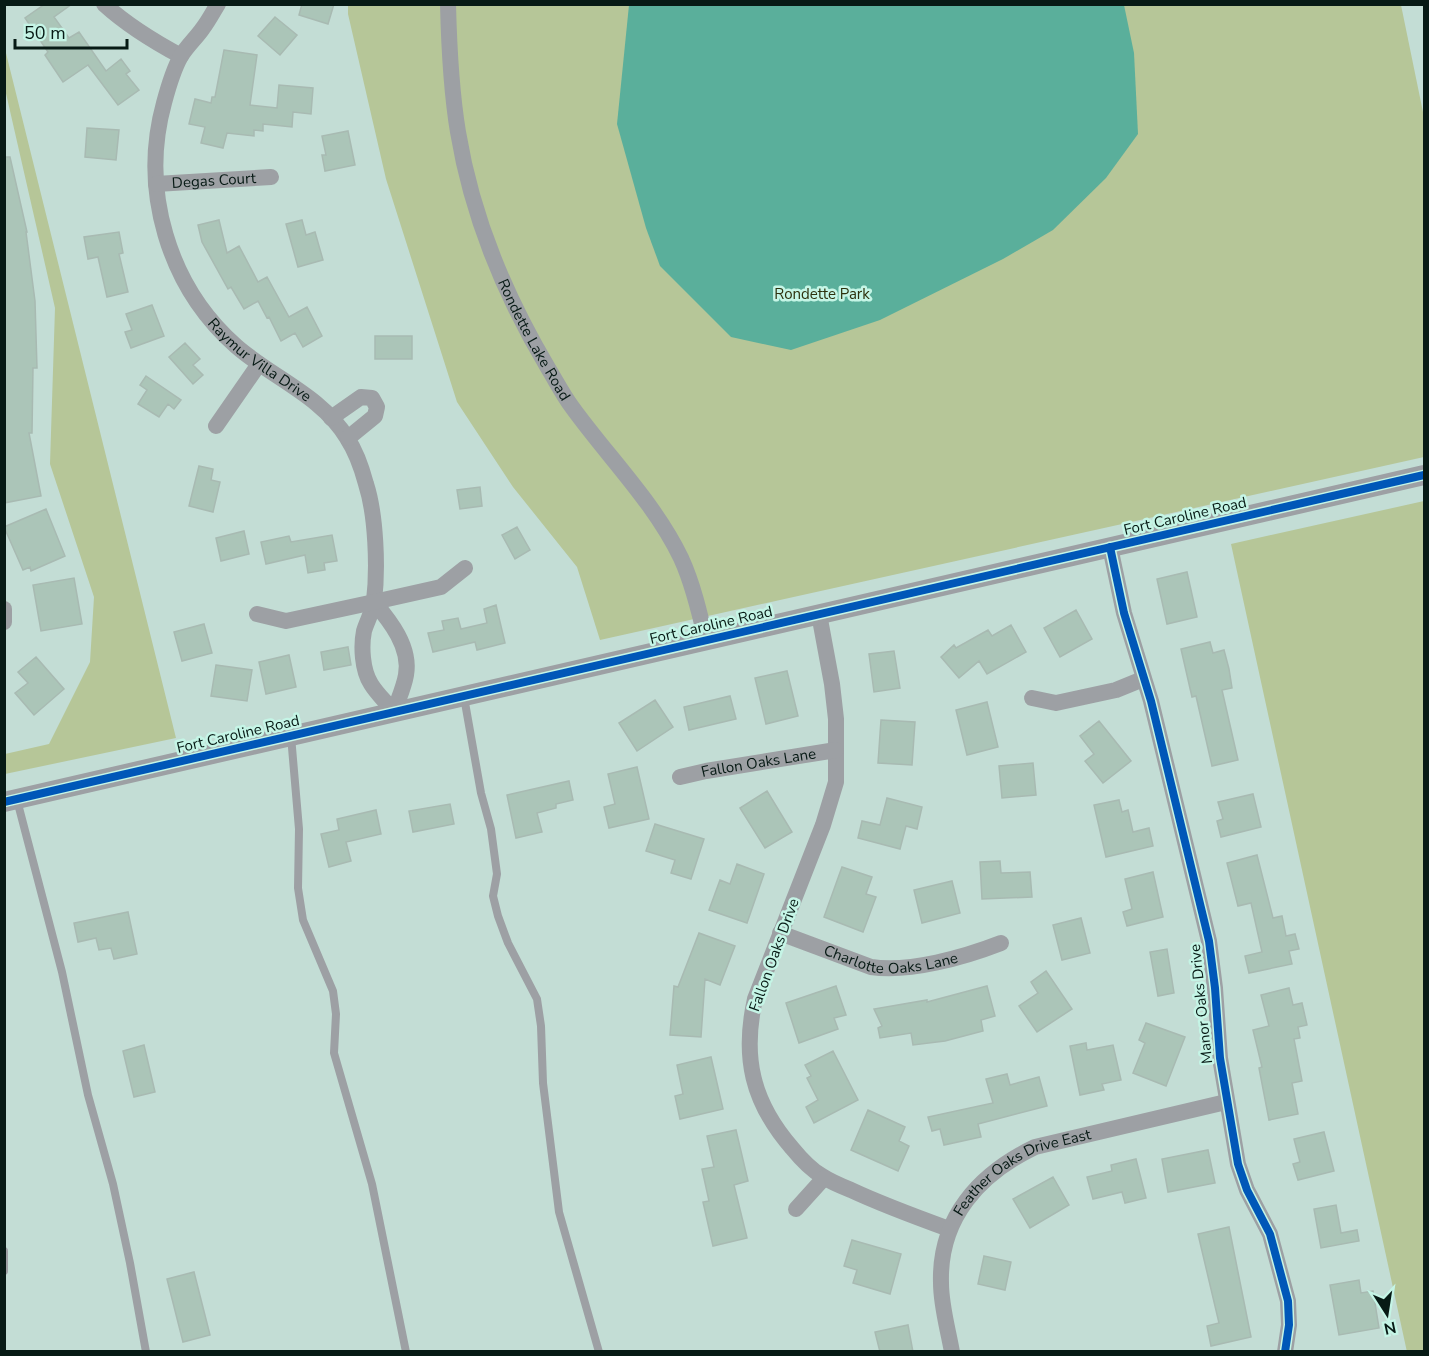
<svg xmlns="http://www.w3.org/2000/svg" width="1429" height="1356" viewBox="0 0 1429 1356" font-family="'Nunito Sans',sans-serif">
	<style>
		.green { fill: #b6c698 }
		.water { fill: #5aaf9b }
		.building { fill: #abc5b8; stroke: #a8bab2; stroke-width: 1.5 }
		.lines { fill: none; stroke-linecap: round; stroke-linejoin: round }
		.service { stroke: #9da0a4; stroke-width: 8 }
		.minor { stroke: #9da0a4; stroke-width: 16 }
		.tertiary { stroke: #9da0a4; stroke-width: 20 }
		.cycleway-casing { stroke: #c5f5e6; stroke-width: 11 }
		.cycleway { stroke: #0057b8; stroke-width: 8 }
		.labels { text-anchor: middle; stroke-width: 5; stroke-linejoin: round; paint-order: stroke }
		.street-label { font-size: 15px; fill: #071a15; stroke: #c5f5e6 }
		.park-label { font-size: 15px; fill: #2d300d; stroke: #c5f5e6 }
	</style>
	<rect width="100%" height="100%" fill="#c3ddd5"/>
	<!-- green -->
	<path class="green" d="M 348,5 L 1401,5 L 1424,117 L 1424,457 L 600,640 L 577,567 L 513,487 L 457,402 L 386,179 L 348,14 Z
		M 5,49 L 176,738 L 5,774 L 5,754 L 49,744 L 90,662 L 94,597 L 50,464 L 55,308 L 5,89 Z
		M 1424,501 L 1424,1351 L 1407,1352 L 1231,544 Z"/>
	<!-- water -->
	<path class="water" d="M 629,5 L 1124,5 L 1134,53 L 1138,134 L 1106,178 L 1053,230 L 1003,259 L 880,320 L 791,350 L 731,337 L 660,266 L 646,228 L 617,124 Z"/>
	<!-- building -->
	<path class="building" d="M 45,4 L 72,4 L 54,17 L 69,38 L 79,32 L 106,71 L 121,59 L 130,71 L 126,74 L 139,90 L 118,105 L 88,65 L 63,82 L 45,55 L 48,52 L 25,18 Z
		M 302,4 L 334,4 L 328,24 L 299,15 Z
		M 275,17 L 297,35 L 280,55 L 258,36 Z
		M 224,50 L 257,55 L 250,105 L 277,108 L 279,85 L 313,88 L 311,114 L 293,112 L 292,127 L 263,124 L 263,131 L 254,130 L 254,136 L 227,133 L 223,148 L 201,143 L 205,127 L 189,124 L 195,99 L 211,103 L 212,97 L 215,97 Z
		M 87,128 L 119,130 L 116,160 L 85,157 Z
		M 348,131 L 355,165 L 325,171 L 322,155 L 326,155 L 322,136 Z
		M 4,157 L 10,157 L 27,232 L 26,232 L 35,301 L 37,368 L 33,368 L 32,433 L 29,433 L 41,496 L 4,503 Z
		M 219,220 L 227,253 L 239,246 L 258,282 L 267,277 L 289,317 L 307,307 L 322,336 L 303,347 L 295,333 L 281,341 L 269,317 L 267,318 L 258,301 L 244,309 L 231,287 L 228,289 L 202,242 L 198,225 Z
		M 302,220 L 306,235 L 315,232 L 323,260 L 298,267 L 286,224 Z
		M 119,232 L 123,253 L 119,254 L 128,292 L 107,297 L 98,257 L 88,259 L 84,237 Z
		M 152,305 L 164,336 L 131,348 L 125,332 L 132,330 L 126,314 Z
		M 375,336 L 412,336 L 412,359 L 375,359 Z
		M 185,343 L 200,359 L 193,365 L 203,375 L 193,384 L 169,357 Z
		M 146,376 L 181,400 L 174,409 L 168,404 L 159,417 L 138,404 L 147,390 L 140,385 Z
		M 199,466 L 213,469 L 211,480 L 220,482 L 213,512 L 189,506 Z
		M 480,487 L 482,506 L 460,509 L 457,490 Z
		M 46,509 L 65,556 L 31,571 L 30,567 L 23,570 L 4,527 Z
		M 517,527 L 530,550 L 515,559 L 502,535 Z
		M 244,531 L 249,554 L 221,561 L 216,538 Z
		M 332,535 L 337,561 L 324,563 L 325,570 L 308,573 L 305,555 L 266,564 L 261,542 L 289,536 L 291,542 Z
		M 1187,572 L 1197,617 L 1167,624 L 1157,579 Z
		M 74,578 L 82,624 L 41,631 L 33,585 Z
		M 496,605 L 505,643 L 477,650 L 475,642 L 433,652 L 428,633 L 444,630 L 442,621 L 458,618 L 461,629 L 487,623 L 484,609 Z
		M 1076,610 L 1092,639 L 1060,657 L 1044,628 Z
		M 204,624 L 212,653 L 182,661 L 174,632 Z
		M 1011,625 L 1026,652 L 987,674 L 979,661 L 959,678 L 941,657 L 954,645 L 956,648 L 988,630 L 992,636 Z
		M 1210,642 L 1213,653 L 1224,650 L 1229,669 L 1232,688 L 1222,690 L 1238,760 L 1212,766 L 1196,696 L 1192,697 L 1181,649 Z
		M 348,647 L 351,665 L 324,670 L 321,652 Z
		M 894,651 L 900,688 L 874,692 L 869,654 Z
		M 289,655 L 296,687 L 266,694 L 259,662 Z
		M 36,657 L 64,689 L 34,715 L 15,693 L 28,683 L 18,672 Z
		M 216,665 L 252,670 L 247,701 L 211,696 Z
		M 787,671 L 798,716 L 766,724 L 755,678 Z
		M 730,696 L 736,719 L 689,730 L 684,707 Z
		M 655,700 L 673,727 L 637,751 L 619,723 Z
		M 987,702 L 998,747 L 967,755 L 956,710 Z
		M 881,720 L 915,722 L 912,765 L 878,763 Z
		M 1099,721 L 1131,761 L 1103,783 L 1085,761 L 1094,754 L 1080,736 Z
		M 1033,763 L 1036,795 L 1002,798 L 999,766 Z
		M 637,767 L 649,819 L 609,828 L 604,807 L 615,804 L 608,774 Z
		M 569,781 L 573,800 L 556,804 L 556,808 L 537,813 L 542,832 L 516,838 L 507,795 Z
		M 767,791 L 792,832 L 765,848 L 740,808 Z
		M 1253,794 L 1261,827 L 1221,837 L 1217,821 L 1223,819 L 1218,802 Z
		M 887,798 L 922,807 L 917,829 L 906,826 L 900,849 L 858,838 L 862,821 L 880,825 Z
		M 1119,800 L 1122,812 L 1128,810 L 1133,832 L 1149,828 L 1153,846 L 1106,857 L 1094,805 Z
		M 450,804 L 454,824 L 413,832 L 409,811 Z
		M 376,810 L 381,834 L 346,842 L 351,861 L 329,867 L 321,834 L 339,830 L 337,819 Z
		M 655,824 L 704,839 L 691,879 L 671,873 L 675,860 L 646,851 Z
		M 1257,855 L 1273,918 L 1282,916 L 1286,936 L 1295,934 L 1299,949 L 1289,951 L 1292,964 L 1249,973 L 1245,956 L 1262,952 L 1251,903 L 1238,906 L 1227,863 Z
		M 1000,861 L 1001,873 L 1030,872 L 1032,897 L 982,899 L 980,862 Z
		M 737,864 L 764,874 L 747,923 L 709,910 L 720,880 L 730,884 Z
		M 842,867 L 872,877 L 866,894 L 876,897 L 863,932 L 824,917 Z
		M 1153,872 L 1163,917 L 1127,926 L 1123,912 L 1132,909 L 1125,879 Z
		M 952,881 L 960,913 L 922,923 L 914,890 Z
		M 128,912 L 137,954 L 114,959 L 111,948 L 99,950 L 96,938 L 78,942 L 74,923 Z
		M 1081,918 L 1090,953 L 1062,960 L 1053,925 Z
		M 699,933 L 735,946 L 720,985 L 705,979 L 701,1037 L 670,1035 L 674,986 L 678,987 Z
		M 1167,949 L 1174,993 L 1158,996 L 1150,952 Z
		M 1046,971 L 1072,1009 L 1037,1032 L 1019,1006 L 1038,993 L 1031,982 Z
		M 836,986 L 846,1015 L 834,1018 L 838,1029 L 799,1043 L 786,1003 Z
		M 987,986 L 995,1016 L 981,1020 L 983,1031 L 945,1041 L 913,1045 L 911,1033 L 880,1038 L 878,1028 L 882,1026 L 874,1009 L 927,1000 L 927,1002 Z
		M 1289,988 L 1293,1005 L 1302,1003 L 1307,1025 L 1298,1027 L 1300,1038 L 1294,1039 L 1302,1081 L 1292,1083 L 1298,1114 L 1269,1120 L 1259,1068 L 1262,1067 L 1253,1030 L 1269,1026 L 1261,995 Z
		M 1146,1023 L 1185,1037 L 1166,1086 L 1133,1073 L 1145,1043 L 1139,1040 Z
		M 1086,1043 L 1087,1050 L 1113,1045 L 1121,1080 L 1102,1084 L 1104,1090 L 1080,1095 L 1070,1046 Z
		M 144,1045 L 155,1092 L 134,1097 L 123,1051 Z
		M 833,1051 L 858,1100 L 814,1123 L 806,1107 L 818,1100 L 807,1078 L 811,1076 L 805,1065 Z
		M 711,1057 L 723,1109 L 680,1119 L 675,1096 L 683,1094 L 677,1065 Z
		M 1007,1074 L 1010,1085 L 1039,1077 L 1047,1106 L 978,1124 L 981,1137 L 944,1145 L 940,1129 L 932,1131 L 928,1117 L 993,1103 L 986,1079 Z
		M 868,1110 L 905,1127 L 899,1141 L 909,1146 L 898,1171 L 851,1150 Z
		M 736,1130 L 748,1181 L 734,1185 L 747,1238 L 713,1246 L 703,1202 L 709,1201 L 702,1169 L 714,1167 L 707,1136 Z
		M 1324,1132 L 1334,1171 L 1298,1180 L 1293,1164 L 1300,1162 L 1294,1139 Z
		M 1208,1150 L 1215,1183 L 1168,1192 L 1162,1159 Z
		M 1136,1159 L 1146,1198 L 1125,1203 L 1122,1192 L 1093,1199 L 1087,1177 L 1112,1171 L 1111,1165 Z
		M 1053,1177 L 1069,1205 L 1030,1228 L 1013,1199 Z
		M 1336,1205 L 1341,1233 L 1357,1230 L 1359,1241 L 1321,1248 L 1314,1209 Z
		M 1229,1227 L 1251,1337 L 1211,1346 L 1207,1326 L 1219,1323 L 1198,1234 Z
		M 852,1240 L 901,1254 L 890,1294 L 853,1283 L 857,1270 L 844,1266 Z
		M 984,1256 L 1011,1262 L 1005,1290 L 978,1284 Z
		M 194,1272 L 210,1335 L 183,1342 L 167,1279 Z
		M 1359,1280 L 1361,1293 L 1373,1291 L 1379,1328 L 1339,1335 L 1330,1285 Z
		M 908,1325 L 913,1352 L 880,1352 L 875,1332 Z"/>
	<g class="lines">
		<!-- service -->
		<path class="service" d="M 464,697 L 481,793 L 491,829 L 497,874 L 493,896 L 498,916 L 508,943 L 537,999 L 541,1026 L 543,1083 L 559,1212 L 599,1352
			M 291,736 L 299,829 L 298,888 L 303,920 L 333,991 L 336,1014 L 334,1053 L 372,1184 L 406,1352
			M 17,800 L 62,972 L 88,1095 L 113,1184 L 130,1263 L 146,1352
			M 4,1251 L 4,1271"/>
		<!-- minor -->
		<g class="minor">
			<path d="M 104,4 C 128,26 153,41 181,56"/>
			<path id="s1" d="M 218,4 C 213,12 209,20 203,28 C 197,37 187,46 181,56 C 173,70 168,88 164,103 C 140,190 168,286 236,346 C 271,377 322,396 347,438 C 355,450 362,469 366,484 C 376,515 378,568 374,601 C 373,611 367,621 364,631 C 361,646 362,670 371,684 C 377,694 387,703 394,712"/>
			<path id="s2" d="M 448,4 C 449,46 451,90 458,132 C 472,217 504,294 548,368 C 556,381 563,395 572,407 C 608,457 654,502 681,558 C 693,584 700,614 706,641"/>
			<path id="s3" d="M 156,184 L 271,177"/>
			<path d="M 331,418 L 361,397 L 372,398 L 377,407 L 375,416 L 348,438"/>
			<path d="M 216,426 L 259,364"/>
			<path d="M 1110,547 L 1124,613 L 1151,701 L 1209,941 L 1215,988 L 1220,1058 L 1238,1164 L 1247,1190 L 1270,1234 L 1288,1301 L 1289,1325 L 1285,1352"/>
			<path d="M 374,602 C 390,621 411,647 406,675 C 404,687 398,700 394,712"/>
			<path d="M 4,609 L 4,622"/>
			<path d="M 257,614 L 286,621 L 374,602 L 441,587 L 465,568"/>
			<path d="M 819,614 L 832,684 L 836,719 L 836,782 L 823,825 L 755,999 C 742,1057 752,1102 792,1148 C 801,1159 810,1169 822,1176 C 831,1182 841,1186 851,1190 C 883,1205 916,1217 949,1229"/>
			<path d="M 1032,698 L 1056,703 L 1116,690 L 1143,679"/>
			<path id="s4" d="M 680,777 L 706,771 L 836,750"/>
			<path id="s5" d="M 780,933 L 871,967 C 909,973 965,957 1001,943"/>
			<path d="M 796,1209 L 824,1178"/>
			<path id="s6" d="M 952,1352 C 948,1329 941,1306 941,1283 C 939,1218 979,1174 1035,1147 L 1226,1102"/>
		</g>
		<!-- tertiary -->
		<path class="tertiary" d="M 4,802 L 1424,475"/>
		<!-- cycleway casing -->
		<g class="cycleway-casing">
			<path id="cycleway" d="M 1110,547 L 1124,613 L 1151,701 L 1209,941 L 1215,988 L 1220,1058 L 1238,1164 L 1247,1190 L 1270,1234 L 1288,1301 L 1289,1325 L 1285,1352
				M 4,802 L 1424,475"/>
		</g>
		<!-- cycleway -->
		<use href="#cycleway" class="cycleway"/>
	</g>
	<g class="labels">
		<!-- street labels -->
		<g class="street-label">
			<text dy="5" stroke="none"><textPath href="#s3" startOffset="58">Degas Court</textPath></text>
			<text dy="5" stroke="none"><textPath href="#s2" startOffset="351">Rondette Lake Road</textPath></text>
			<text dy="5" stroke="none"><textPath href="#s1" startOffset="408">Raymur Villa Drive</textPath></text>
			<text transform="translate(1185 516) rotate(-13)" y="5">Fort Caroline Road</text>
			<text transform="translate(711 625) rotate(-13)" y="5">Fort Caroline Road</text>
			<text transform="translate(238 734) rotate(-13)" y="5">Fort Caroline Road</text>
			<text dy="5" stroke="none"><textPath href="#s4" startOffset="80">Fallon Oaks Lane</textPath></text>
			<text dy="5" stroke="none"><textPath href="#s5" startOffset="116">Charlotte Oaks Lane</textPath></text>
			<text transform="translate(774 955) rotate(-70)" y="5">Fallon Oaks Drive</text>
			<text transform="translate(1201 1004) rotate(-96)" y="5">Manor Oaks Drive</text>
			<text dy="5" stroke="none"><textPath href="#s6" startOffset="222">Feather Oaks Drive East</textPath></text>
		</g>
		<!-- park labels -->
		<g class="park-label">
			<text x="822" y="299">Rondette Park</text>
		</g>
	</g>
	<!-- border -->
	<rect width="1429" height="1356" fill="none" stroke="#071a15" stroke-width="12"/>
	<!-- north arrow -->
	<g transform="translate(1387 1314) rotate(168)" stroke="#c5f5e6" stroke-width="4.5" paint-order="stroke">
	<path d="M0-4.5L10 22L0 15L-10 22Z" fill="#071a15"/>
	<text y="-9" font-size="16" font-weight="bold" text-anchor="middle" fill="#071a15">N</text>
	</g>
	<!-- scale -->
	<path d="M15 39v9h112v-9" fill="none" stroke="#071a15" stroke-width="3"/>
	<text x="24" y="39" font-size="18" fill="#071a15" stroke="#c5f5e6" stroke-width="4.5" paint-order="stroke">50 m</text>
</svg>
